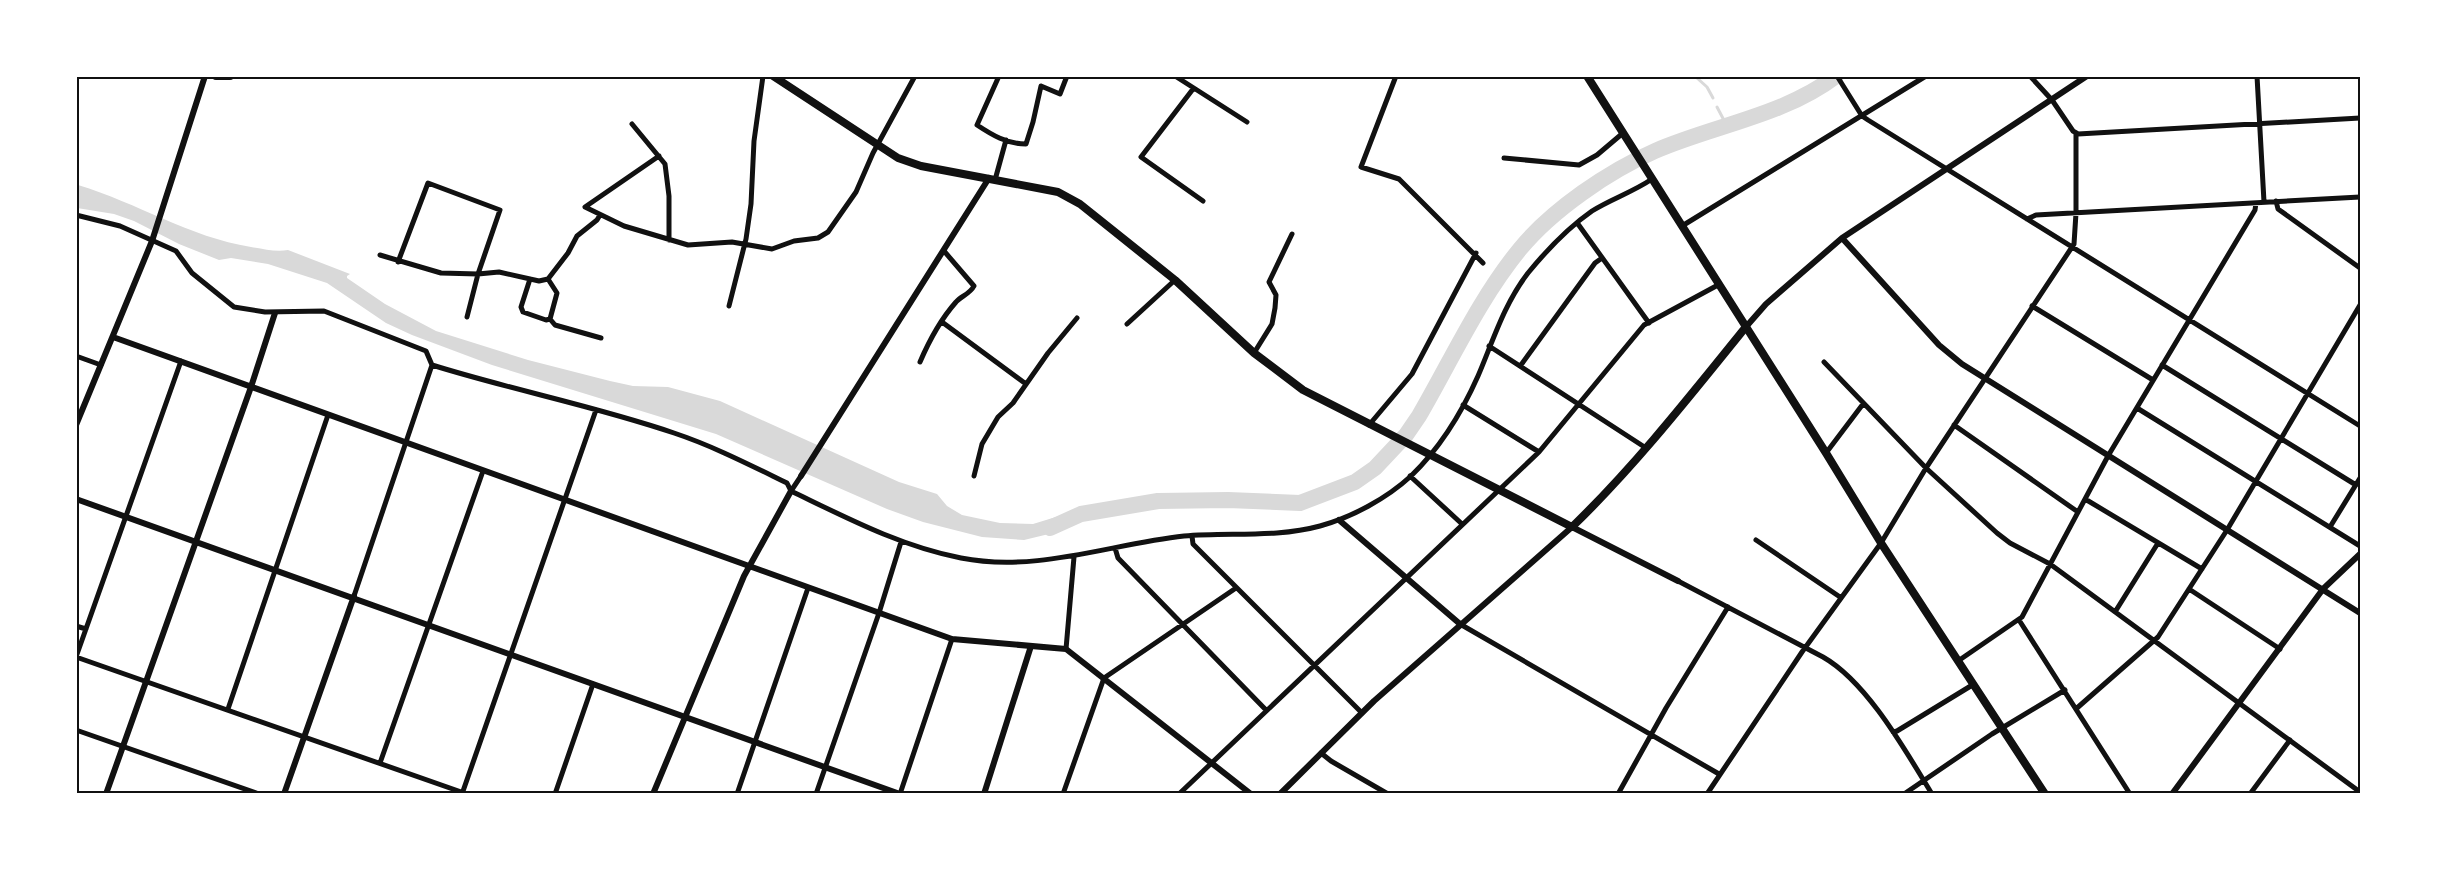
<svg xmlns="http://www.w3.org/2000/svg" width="2437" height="870" viewBox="0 0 2437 870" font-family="'Archivo Narrow',sans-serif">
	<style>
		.water { fill: #d9d9d9 }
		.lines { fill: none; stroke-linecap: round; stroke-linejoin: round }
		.stream { stroke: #d9d9d9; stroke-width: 3 }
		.river { stroke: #d9d9d9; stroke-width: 16 }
		.minor { stroke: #111; stroke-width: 5 }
		.tertiary { stroke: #111; stroke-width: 6 }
		.secondary { stroke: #111; stroke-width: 8 }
		.primary { stroke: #111; stroke-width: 8 }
		.neatline { fill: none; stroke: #111; stroke-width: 2 }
	</style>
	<rect width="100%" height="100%" fill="#fff"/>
	<!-- water -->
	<path class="water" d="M 76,182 L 78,185 C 138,203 189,237 251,247 C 264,249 275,252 288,250 L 350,274 L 347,276 L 347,278 L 385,304 L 436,331 L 528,360 L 610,381 L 633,386 L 668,387 L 720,401 L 899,482 L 937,494 L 947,506 L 962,515 L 1000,523 L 1033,524 L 1082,509 L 1053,533 L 1024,540 L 982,537 L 923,522 L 887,509 L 716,434 L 492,365 L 412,335 L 386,323 L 327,283 L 268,264 L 231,258 L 219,260 L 179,244 L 134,221 L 114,214 L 77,208 Z"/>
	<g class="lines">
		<!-- stream -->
		<path class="stream" d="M 1697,78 L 1707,87 L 1713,98
			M 1717,107 L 1727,126"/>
		<!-- river -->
		<path class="river" d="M 1050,528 L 1081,514 L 1158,501 L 1228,500 L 1300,503 L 1355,482 L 1375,468 L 1406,435 L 1419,416 C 1451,361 1479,299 1520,249 C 1552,210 1609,171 1655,151 C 1715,125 1783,116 1836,76"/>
		<!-- minor -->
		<path class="minor" d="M 999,76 L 977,125 C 992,135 1007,144 1026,144 L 1033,122 L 1041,86 L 1060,94 L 1067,76
			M 1175,76 L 1247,122
			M 1396,76 L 1361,167 L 1399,179 L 1483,263
			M 1837,76 L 1862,116 L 1868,120 L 2360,426
			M 2030,76 L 2052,100 L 2073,131 L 2078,134 L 2360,118
			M 2257,76 L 2264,202
			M 1193,89 L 1141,157 L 1203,201
			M 632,124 L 665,164 L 669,196 L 669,240
			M 659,156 L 585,207 L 624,226 L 688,245 L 732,242 L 772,249 L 794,241 L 818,238 L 828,232 L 856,192 L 873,153 L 915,76
			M 1504,158 L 1579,165 L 1597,155 L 1623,133
			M 995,180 L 1006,140
			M 2276,201 L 2278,209 L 2360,268
			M 76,215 L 120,226 L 176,251 L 192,273 L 234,307 L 265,312 L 324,311 L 426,351 L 432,365 C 512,390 595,406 674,433 C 713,446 750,465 787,483 L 791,491 C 847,518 900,546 961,558 C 1037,573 1110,544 1184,536 C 1229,532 1276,538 1320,526 C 1352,517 1386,499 1411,476 C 1439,449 1462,412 1478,376 C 1493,341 1504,304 1528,273 C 1546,251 1569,227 1592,211 C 1611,199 1633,192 1652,179
			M 2027,219 L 2036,215 L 2360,197
			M 1578,224 L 1649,323
			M 1682,226 L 1926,76
			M 380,255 L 441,273 L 478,274 L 499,272 L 539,281 L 548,279 L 568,253 L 577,236 L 597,220 L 600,215
			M 398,262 L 428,183 L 500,210 L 478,274 L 467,317
			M 530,279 L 521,307 L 523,312 L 546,320 L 550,319 L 555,325 L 601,338
			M 548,279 L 557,293 L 550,319
			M 729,306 L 746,239 L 751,204 L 754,141 L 763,76
			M 2032,306 L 2153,380
			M 942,322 L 1026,384
			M 1127,324 L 1175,280
			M 1489,346 L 1646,448
			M 1254,353 L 1272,324 L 1275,308 L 1276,295 L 1269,282 L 1292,234
			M 76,356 L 101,365
			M 920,362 C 929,341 941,319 956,302 C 961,296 970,294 974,286 L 944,251
			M 1824,362 L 1926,468 L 1997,533 L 2010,543 L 2050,564 L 2360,792
			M 1521,365 L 1595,263 L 1602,258
			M 2162,365 L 2356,485
			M 1463,405 L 1539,452
			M 2137,408 L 2360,546
			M 1369,425 L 1412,374 L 1476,253
			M 1954,425 L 2078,512
			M 1826,453 L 1863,404
			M 974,476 L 982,444 L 998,417 L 1013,403 L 1048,353 L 1077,318
			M 1410,476 L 1462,524
			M 791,491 L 801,476
			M 2085,499 L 2202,569
			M 2330,527 L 2360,478
			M 1192,536 L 1193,544 L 1362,713
			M 1756,540 L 1840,597
			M 1115,548 L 1118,558 L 1266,710
			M 1678,581 L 1823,657 C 1867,682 1905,750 1932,794
			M 2189,589 L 2280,649
			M 354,596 L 432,365
			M 2115,612 L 2158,543
			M 2019,620 L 2130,794
			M 1460,624 L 1719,774
			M 76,626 L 86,629
			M 1066,649 L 1074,557
			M 76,657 L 467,794
			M 76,657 L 181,361
			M 1958,661 L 2022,617 L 2108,456 L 2255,210 L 2256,203
			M 2077,708 L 2158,637 L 2227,530 L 2360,305
			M 228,709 L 328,415
			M 76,730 L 259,794
			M 1893,732 L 1897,731 L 1974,684
			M 1321,753 L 1331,761 L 1388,794
			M 380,763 L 483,471
			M 462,794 L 596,410
			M 555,794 L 593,684
			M 737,794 L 808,588
			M 816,794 L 879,613 L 901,542
			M 900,794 L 952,639
			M 1063,794 L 1104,678 L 1236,588
			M 1179,794 L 1539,452 L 1644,325 L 1718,285
			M 1618,794 L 1666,708 L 1728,607
			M 1707,794 L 1802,652 L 1881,543 L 1926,468 L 2074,244 L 2076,213 L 2076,134
			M 1904,794 L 1992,734 L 2065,690
			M 2250,794 L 2290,740"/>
		<!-- tertiary -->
		<path class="tertiary" d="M 1842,238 L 1939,345 L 1962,364 L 2360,613
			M 1745,328 L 1766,304 L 1842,238 L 2087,76
			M 113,337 L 952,639 L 1066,649 L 1251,794
			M 76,425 L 152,241 L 205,76
			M 801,476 L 989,178
			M 76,499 L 900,794
			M 1339,520 L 1460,624
			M 106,794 L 251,387 L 275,313
			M 284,794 L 354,596
			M 653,794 L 744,576 L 791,491
			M 984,794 L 1031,646
			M 1280,794 L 1374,701 L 1572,527 L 1678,581
			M 2172,794 L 2323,589 L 2360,554"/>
		<!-- secondary -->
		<path class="secondary" d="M 216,76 L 230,76
			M 773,76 L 898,158 L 921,166 L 1058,192 L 1080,204 L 1175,280 L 1254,353 L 1303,390 L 1572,527 C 1635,466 1690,396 1745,328"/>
		<!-- primary -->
		<path class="primary" d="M 1587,76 L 1826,453 L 1881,543 L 2045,794"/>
	</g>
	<!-- border -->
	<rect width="2437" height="870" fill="none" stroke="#ffffff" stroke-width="156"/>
	<rect x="78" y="78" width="2281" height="714" class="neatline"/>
</svg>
